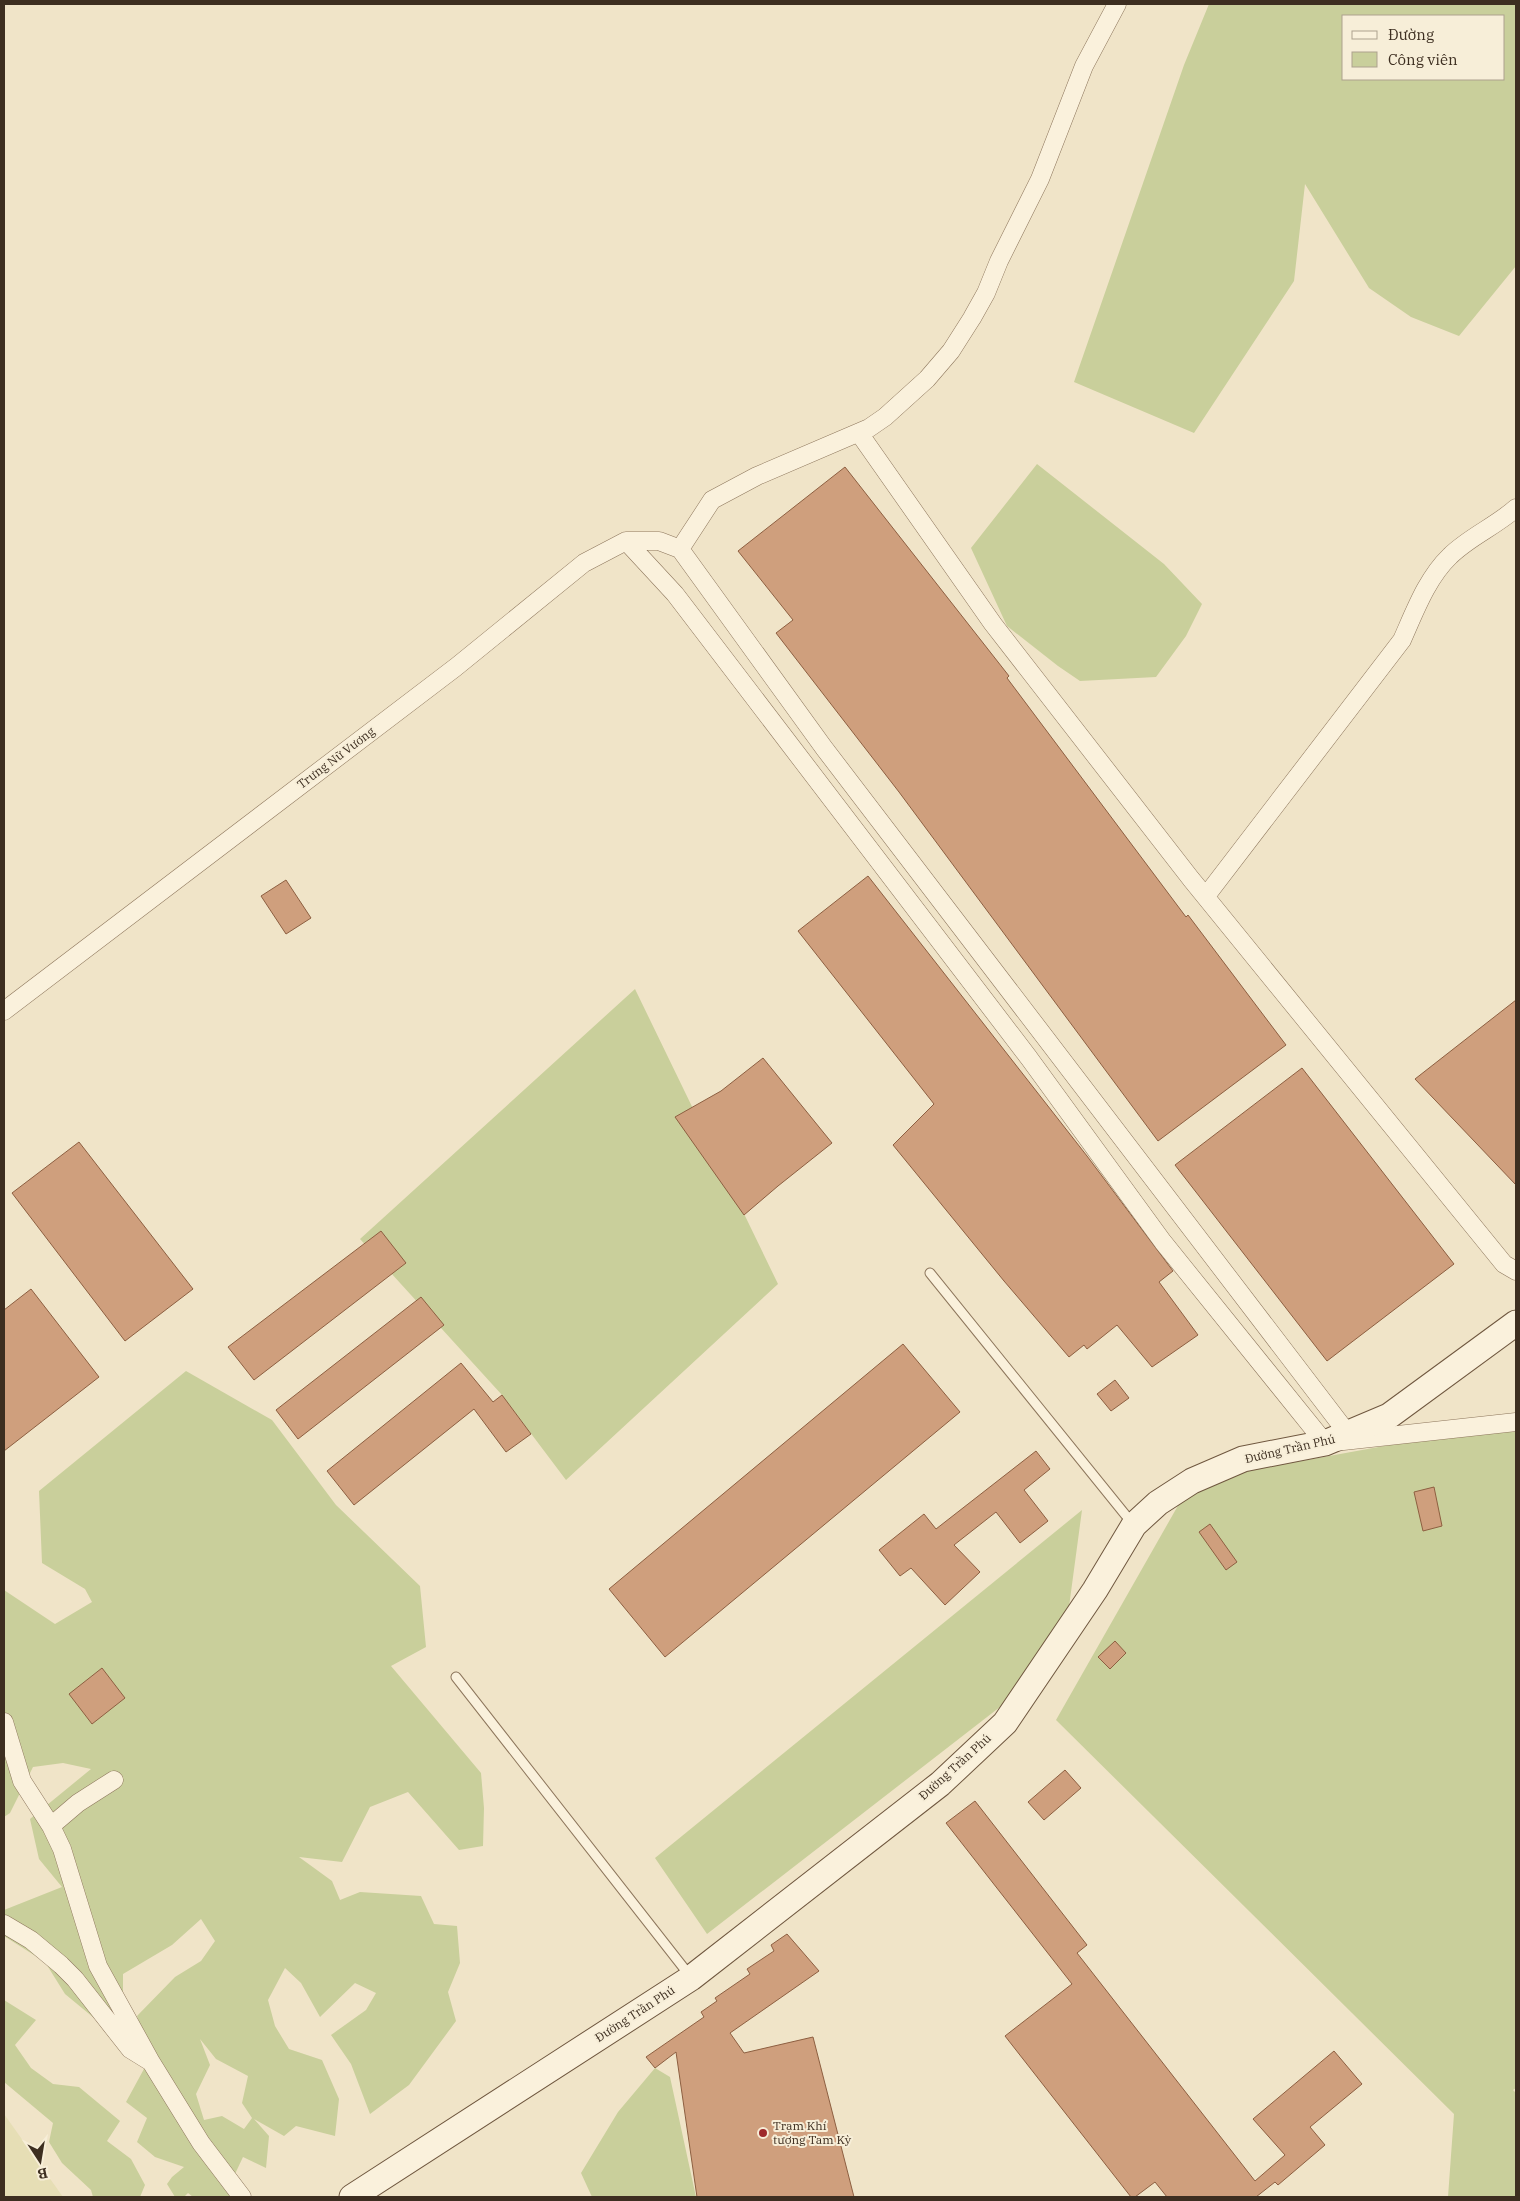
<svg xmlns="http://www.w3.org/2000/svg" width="1520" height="2201" viewBox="0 0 1520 2201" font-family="'IBM Plex Serif',serif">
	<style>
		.farmland { fill: #e6deb5 }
		.green { fill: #c9cf9b; fill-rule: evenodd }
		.building { fill: #cf9f7d; stroke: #8d5f41 }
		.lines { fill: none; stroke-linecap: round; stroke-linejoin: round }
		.service-casing { stroke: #8d765c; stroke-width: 11 }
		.minor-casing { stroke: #8d765c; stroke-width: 19 }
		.secondary-casing { stroke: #6f573f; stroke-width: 27 }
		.service { stroke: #faf1dc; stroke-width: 9 }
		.minor { stroke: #faf1dc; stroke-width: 18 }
		.secondary { stroke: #faf1dc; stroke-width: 25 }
		.poi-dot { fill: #9e2a2b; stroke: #f7eed8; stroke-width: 2 }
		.labels { text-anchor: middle; stroke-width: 4; stroke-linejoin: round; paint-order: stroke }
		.street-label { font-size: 12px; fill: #3d2e20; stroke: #f7eed8 }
		.poi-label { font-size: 12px; fill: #3d2e20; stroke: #f7eed8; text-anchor: start }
	</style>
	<rect width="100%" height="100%" fill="#f0e4c8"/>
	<!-- farmland -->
	<path class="farmland" d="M 4,2114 L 63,2197 L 4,2197 Z"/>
	<!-- green -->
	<path class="green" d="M 1209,4 L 1516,4 L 1516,266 L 1459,336 L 1411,317 L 1369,288 L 1305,184 L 1294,281 L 1194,433 L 1074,382 L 1184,65 ZM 1504,16 L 1504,79 L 1344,79 L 1344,16 Z
		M 1037,464 L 1164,564 L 1202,604 L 1186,636 L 1156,677 L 1080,681 L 1058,666 L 1007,626 L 971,548 Z
		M 635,989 L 778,1284 L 566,1480 L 502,1395 L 360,1239 Z
		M 186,1371 L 272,1420 L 336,1505 L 420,1586 L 426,1647 L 391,1666 L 481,1773 L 484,1808 L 483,1846 L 459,1850 L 408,1792 L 370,1807 L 342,1862 L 299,1857 L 332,1881 L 340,1900 L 360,1892 L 421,1896 L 434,1924 L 457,1926 L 460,1963 L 448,1992 L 456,2021 L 409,2085 L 370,2114 L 351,2064 L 331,2035 L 366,2010 L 376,1993 L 355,1983 L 320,2017 L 301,1983 L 285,1968 L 268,2000 L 275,2026 L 289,2049 L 322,2060 L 339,2099 L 335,2136 L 296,2126 L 284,2136 L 254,2119 L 269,2136 L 266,2168 L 243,2157 L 235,2174 L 245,2197 L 193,2197 L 188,2193 L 184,2197 L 175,2197 L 167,2184 L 172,2177 L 184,2167 L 155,2157 L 137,2142 L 147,2118 L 126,2102 L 151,2056 L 137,2016 L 175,1977 L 201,1961 L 215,1941 L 201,1919 L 172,1945 L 123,1974 L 123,2006 L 134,2051 L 65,1994 L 45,1962 L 4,1936 L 4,1910 L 62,1887 L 39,1859 L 30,1819 L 91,1769 L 63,1763 L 33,1767 L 10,1813 L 4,1817 L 4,1590 L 55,1624 L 92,1602 L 85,1589 L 42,1563 L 39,1491 ZM 200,2039 L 216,2059 L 248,2076 L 242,2103 L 252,2118 L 244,2129 L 222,2116 L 204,2120 L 196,2094 L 210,2065 Z
		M 1516,1422 L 1516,2088 L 1513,2090 L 1516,2093 L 1516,2197 L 1448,2197 L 1454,2114 L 1056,1720 L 1192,1481 Z
		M 1082,1510 L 1062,1659 L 707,1934 L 655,1858 Z
		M 4,2000 L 36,2020 L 15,2045 L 31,2068 L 53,2084 L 79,2087 L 120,2121 L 107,2141 L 131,2159 L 145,2185 L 140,2197 L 93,2197 L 91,2190 L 62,2163 L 49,2142 L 53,2123 L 4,2082 Z
		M 655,2068 L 670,2077 L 696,2197 L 592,2197 L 581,2173 L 618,2112 Z"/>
	<!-- building -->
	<path class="building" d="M 845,467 L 1009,676 L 1007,678 L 1186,917 L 1188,915 L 1286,1045 L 1158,1141 L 899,792 L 776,633 L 793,620 L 738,551 Z
		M 868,876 L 1087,1156 L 1173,1271 L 1159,1282 L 1198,1335 L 1152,1367 L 1117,1325 L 1087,1349 L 1084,1345 L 1069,1357 L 1004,1281 L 893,1145 L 934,1104 L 798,931 Z
		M 286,880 L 311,918 L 286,934 L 261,896 Z
		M 1516,1000 L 1516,1185 L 1415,1079 Z
		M 763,1058 L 832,1143 L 778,1186 L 744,1215 L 675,1117 L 721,1091 Z
		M 1302,1068 L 1454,1264 L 1327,1361 L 1175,1165 Z
		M 79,1142 L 193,1289 L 125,1341 L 12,1193 Z
		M 381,1231 L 406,1263 L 254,1380 L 228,1347 Z
		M 31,1289 L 99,1377 L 4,1451 L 4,1310 Z
		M 421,1297 L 444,1325 L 298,1439 L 276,1410 Z
		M 903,1344 L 960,1412 L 665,1657 L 609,1589 Z
		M 461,1363 L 493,1402 L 502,1395 L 531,1434 L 506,1452 L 474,1409 L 354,1505 L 327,1471 Z
		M 1115,1380 L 1129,1398 L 1111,1411 L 1097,1394 Z
		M 1036,1451 L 1050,1469 L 1024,1490 L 1048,1521 L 1020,1543 L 996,1512 L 954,1545 L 980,1572 L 945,1605 L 911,1568 L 900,1576 L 879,1550 L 924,1514 L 936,1529 Z
		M 1434,1487 L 1442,1526 L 1423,1531 L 1414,1492 Z
		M 1210,1524 L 1237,1562 L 1226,1570 L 1199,1532 Z
		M 1115,1641 L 1126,1653 L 1110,1669 L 1098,1657 Z
		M 102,1668 L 125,1698 L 92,1724 L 69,1694 Z
		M 1065,1770 L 1081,1788 L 1044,1820 L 1028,1802 Z
		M 975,1801 L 1087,1945 L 1077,1953 L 1255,2181 L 1285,2155 L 1253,2119 L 1334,2051 L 1362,2084 L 1310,2127 L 1325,2145 L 1278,2185 L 1275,2182 L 1256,2197 L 1167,2197 L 1155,2182 L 1135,2197 L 1131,2197 L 1005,2036 L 1072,1984 L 946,1823 Z
		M 787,1934 L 819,1971 L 730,2033 L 744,2053 L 813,2037 L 854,2197 L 697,2197 L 676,2052 L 655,2068 L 646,2057 L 704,2017 L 701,2012 L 717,2001 L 715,1998 L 750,1974 L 747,1969 L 774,1951 L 771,1945 Z"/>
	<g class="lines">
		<!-- service casing -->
		<g class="service-casing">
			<path id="service" d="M 930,1273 L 1132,1523
				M 456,1677 L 690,1976"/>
		</g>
		<!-- minor casing -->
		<g class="minor-casing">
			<path id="minor" d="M 859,433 L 993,624 L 1191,879 L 1504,1264 L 1516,1271
				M 626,541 L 675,594 L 1029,1058 L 1163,1242 L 1325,1443 L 1516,1422
				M 680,549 L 824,748 L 1348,1434
				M 680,549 L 712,500 L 757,476 L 869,428 L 885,417 L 927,379 L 951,351 L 972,318 L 986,293 L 999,261 L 1040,179 L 1084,66 L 1117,4
				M 1206,896 L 1402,640 C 1415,611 1427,578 1450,556 C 1469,537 1496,526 1516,508
				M 4,1011 L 456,667 L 584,563 L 626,541 L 659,541 L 680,549
				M 4,1722 L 22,1781 L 51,1826 L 62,1849 L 98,1966 L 151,2062
				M 51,1826 L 78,1803 L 114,1780
				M 4,1924 L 31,1940 L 61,1965 L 75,1979 L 130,2049 L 151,2062 L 201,2143 L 242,2197"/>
		</g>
		<!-- secondary casing -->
		<g class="secondary-casing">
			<path id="secondary" d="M 352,2197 L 691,1978 L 940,1784 L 1005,1723 L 1095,1590 L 1134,1525 L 1158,1503 L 1192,1481 L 1243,1459 L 1325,1443 L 1389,1416 L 1516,1323"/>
		</g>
		<!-- service -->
		<use href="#service" class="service"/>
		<!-- minor -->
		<use href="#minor" class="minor"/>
		<!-- secondary -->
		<use href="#secondary" class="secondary"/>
	</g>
	<!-- markers -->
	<circle class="poi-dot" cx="763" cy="2133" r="5"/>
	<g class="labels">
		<!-- street labels -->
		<g class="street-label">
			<text transform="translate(336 758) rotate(-37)" y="4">Trưng Nữ Vương</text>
			<text transform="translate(1290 1449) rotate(-13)" y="4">Đường Trần Phú</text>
			<text transform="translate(955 1767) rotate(-42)" y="4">Đường Trần Phú</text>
			<text transform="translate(635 2014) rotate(-33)" y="4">Đường Trần Phú</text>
		</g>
		<!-- poi labels -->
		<g class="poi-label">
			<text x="773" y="2130">Trạm Khí<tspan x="773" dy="14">tượng Tam Kỳ</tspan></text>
		</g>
	</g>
	<!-- border -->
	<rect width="1520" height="2201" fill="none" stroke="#3d2e20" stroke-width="10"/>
	<!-- legend -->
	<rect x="1342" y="15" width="162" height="65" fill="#f7eed8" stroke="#ada18e"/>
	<rect x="1352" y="31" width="25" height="8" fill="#faf1dc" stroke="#ada18e"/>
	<text x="1388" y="40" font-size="15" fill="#3d2e20">Đường</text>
	<rect x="1352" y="52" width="25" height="15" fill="#c9cf9b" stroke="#ada18e"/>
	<text x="1388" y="65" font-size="15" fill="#3d2e20">Công viên</text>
	<!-- north arrow -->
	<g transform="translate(40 2161) rotate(168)" stroke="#f7eed8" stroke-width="4" paint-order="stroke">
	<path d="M0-4L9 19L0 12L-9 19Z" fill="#3d2e20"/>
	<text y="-8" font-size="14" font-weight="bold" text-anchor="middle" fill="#3d2e20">B</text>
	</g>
</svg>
